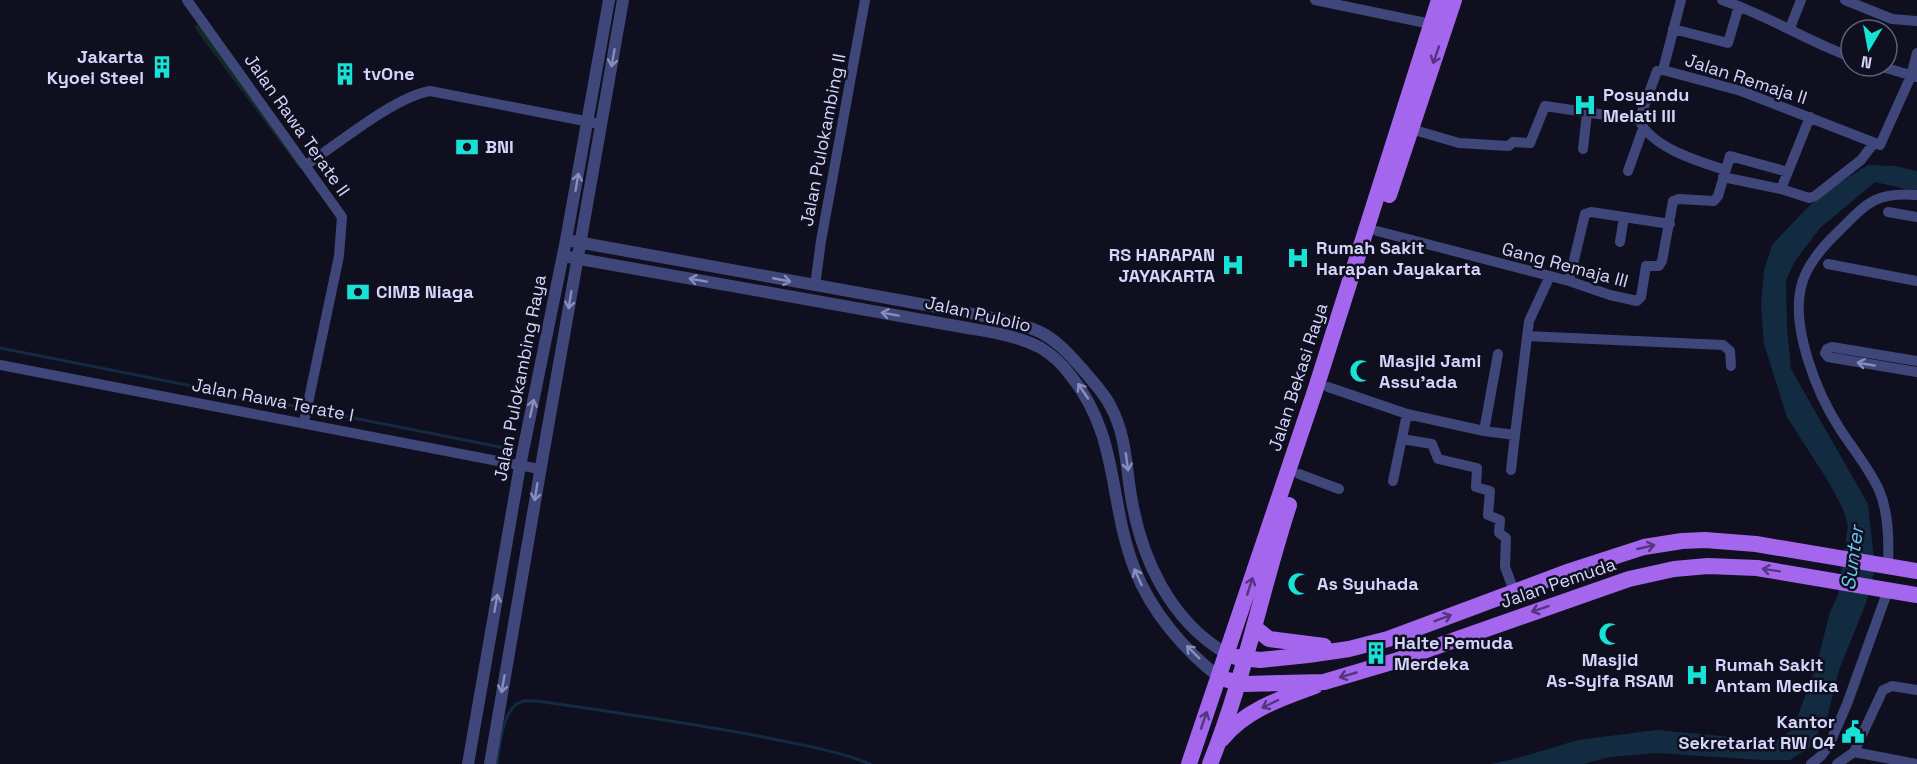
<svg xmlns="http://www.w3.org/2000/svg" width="1917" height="764" viewBox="0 0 1917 764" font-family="'Space Grotesk',sans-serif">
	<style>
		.green { fill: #132925 }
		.water { fill: #132b41 }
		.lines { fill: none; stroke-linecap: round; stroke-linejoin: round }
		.stream { stroke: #132b41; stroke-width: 3 }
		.minor { stroke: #3f477a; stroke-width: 10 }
		.tertiary { stroke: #3f477a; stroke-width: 12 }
		.primary { stroke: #a566ee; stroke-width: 16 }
		.oneway { stroke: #53367d }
		.oneway2 { stroke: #898eba }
		.labels { text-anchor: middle; stroke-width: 5; stroke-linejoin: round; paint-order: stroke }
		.poi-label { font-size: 18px; font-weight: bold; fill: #d3d5fa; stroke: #100f20; text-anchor: start }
		.street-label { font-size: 18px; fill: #d3d5fa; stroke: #100f20 }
		.water-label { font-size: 20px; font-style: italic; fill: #6cc7ef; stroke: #100f20 }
	</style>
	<rect width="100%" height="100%" fill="#100f20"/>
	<!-- green -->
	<path class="green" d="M 203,22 L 306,165 L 300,169 L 194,27 Z"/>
	<!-- water -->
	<path class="water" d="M 1868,165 L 1895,166 L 1917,171 L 1917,190 L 1905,189 L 1875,182 L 1820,228 L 1795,261 L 1786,280 L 1787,328 L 1791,369 L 1868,504 L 1875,568 L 1866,603 L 1839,670 L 1828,714 L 1810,747 L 1790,760 L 1762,760 L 1655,753 L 1610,757 L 1583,764 L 1491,764 L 1518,758 L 1578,740 L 1656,730 L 1775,741 L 1793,729 L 1816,667 L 1830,612 L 1838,595 L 1848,525 L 1843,509 L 1828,481 L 1787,417 L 1764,344 L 1761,305 L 1764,270 L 1772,245 L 1805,210 L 1823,193 Z"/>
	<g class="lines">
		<!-- stream -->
		<path class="stream" d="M 0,348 L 505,448
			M 497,764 C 499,748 503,707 521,702 C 525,700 532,701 536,701 C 613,712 691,723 768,738 C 802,745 838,751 870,764"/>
		<!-- minor -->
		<path class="minor" d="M 187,0 L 342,217 L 339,256 L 304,422
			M 1315,0 L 1431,24
			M 1722,0 C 1767,15 1807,41 1851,57
			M 1845,0 L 1892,19 L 1917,21
			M 1790,28 L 1801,0
			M 1673,29 L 1728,43 L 1739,6
			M 1879,66 L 1917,77
			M 1663,70 L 1681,0
			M 1639,120 L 1657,71 L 1663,70 L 1741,91 L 1880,145 L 1911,76 L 1917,53
			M 1639,120 C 1652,148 1698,161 1725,170
			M 1411,129 L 1459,143 L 1509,146 L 1513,142 L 1530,143 L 1545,106 L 1639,120
			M 1583,149 L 1587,113
			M 306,165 C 338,144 394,97 430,91 L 595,123
			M 1628,171 L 1643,129
			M 1723,177 L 1781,189 L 1809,198 L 1815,196 L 1861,160 L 1874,143
			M 1781,189 L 1810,117
			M 1888,212 L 1917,217
			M 1377,231 L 1569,281 L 1610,295 L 1637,301 L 1641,297 L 1646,266 L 1659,266 L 1662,261 L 1673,201 L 1679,199 L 1714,201 L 1718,196 L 1730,156 L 1788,172
			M 1620,242 L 1624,217
			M 1828,264 L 1917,281
			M 1569,281 L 1585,214 L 1591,212 L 1670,224
			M 815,286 L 821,241 L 865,0
			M 1527,336 L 1723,345 L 1730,351 L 1731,366
			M 1917,361 L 1832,347 L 1827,349 L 1825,353 L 1828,357 L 1917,372
			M 0,365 L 539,469
			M 1328,387 L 1407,414 L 1484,431 L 1515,435 L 1529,321 L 1550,276
			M 1484,431 L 1498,354
			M 1402,439 L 1432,444 L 1438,459 L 1477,468 L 1476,487 L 1490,491 L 1488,515 L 1500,520 L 1499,533 L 1506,538 L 1505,567 L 1514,591
			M 1511,470 L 1515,435
			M 1299,474 L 1339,489
			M 1393,481 L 1407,414
			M 1888,566 C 1889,542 1889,513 1879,490 C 1869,468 1853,449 1840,429 C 1817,394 1791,328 1801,287 C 1806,265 1823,246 1839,231 C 1867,203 1875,192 1917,195
			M 1854,752 L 1917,764
			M 1811,764 L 1821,756 L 1829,745 L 1847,704 L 1888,590
			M 1837,764 L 1854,752 L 1883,690 L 1892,686 L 1917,690"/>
		<!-- tertiary -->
		<path class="tertiary" d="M 566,240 L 965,312 C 990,318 1017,321 1040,332 C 1058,341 1071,356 1084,371 C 1093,382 1105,394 1111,407 C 1126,435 1126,466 1131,496 C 1141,558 1170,621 1227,654
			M 563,256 L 962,327 C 989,332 1017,335 1041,348 C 1054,356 1063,365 1071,376 C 1120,437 1108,502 1135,570 C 1151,611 1184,650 1219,677
			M 468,764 L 520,466 L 566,240 L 609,0
			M 490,764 C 533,509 578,255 623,0"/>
		<!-- primary -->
		<path class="primary" d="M 1389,195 L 1454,0
			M 1254,627 L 1269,639 L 1324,646
			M 1236,657 L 1260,660 L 1308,655 L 1349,649 L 1388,639 L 1570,571 L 1644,547 L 1682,541 L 1705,540 L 1756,544 L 1917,571
			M 1228,680 L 1245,684 L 1324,682 L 1395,661 L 1629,579 L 1674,569 L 1708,566 L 1757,568 L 1917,595
			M 1222,739 C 1245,710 1282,698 1315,686
			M 1189,764 L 1315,391 L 1439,0
			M 1210,764 C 1244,680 1261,591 1289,505"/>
	</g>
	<!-- one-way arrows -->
	<defs><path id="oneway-shaft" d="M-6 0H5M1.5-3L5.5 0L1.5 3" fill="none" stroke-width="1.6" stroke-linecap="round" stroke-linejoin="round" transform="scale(1.5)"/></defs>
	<g class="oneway">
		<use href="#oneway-shaft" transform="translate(1436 55) rotate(109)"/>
		<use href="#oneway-shaft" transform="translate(1646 547) rotate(-13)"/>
		<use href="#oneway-shaft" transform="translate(1771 570) rotate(-171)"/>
		<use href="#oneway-shaft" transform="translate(1250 586) rotate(-72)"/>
		<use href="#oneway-shaft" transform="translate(1540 609) rotate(161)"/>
		<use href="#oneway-shaft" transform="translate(1443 618) rotate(-21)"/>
		<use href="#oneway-shaft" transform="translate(1348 675) rotate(164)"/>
		<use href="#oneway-shaft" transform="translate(1270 704) rotate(154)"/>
		<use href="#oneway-shaft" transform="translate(1204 720) rotate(-71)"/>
	</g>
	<g class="oneway2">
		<use href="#oneway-shaft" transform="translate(613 58) rotate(100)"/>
		<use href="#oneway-shaft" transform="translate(577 182) rotate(-80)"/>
		<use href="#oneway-shaft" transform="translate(698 280) rotate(-170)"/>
		<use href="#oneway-shaft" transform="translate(782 280) rotate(11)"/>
		<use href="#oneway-shaft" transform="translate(570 300) rotate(99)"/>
		<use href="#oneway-shaft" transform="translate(890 314) rotate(-170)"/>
		<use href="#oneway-shaft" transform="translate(1866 364) rotate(-170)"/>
		<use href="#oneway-shaft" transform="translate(1083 391) rotate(-124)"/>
		<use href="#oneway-shaft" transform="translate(532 408) rotate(-78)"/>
		<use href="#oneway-shaft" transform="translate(1127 462) rotate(82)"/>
		<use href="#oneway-shaft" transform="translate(536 492) rotate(99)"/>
		<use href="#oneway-shaft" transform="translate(1138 577) rotate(-114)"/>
		<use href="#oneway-shaft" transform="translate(496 603) rotate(-80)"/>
		<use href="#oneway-shaft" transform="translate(1193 652) rotate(-135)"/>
		<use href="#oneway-shaft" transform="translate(503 684) rotate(100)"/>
	</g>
	<!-- icons -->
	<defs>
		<g id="building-bare" transform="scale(1.8)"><path d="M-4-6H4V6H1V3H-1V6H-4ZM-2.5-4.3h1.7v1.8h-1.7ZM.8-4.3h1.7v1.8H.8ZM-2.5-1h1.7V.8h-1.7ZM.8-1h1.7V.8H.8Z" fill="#18e1d5" stroke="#100f20" stroke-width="2.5" paint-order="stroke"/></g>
		<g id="hospital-bare" transform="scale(1.8)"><path d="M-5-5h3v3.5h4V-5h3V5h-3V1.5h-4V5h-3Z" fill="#18e1d5" stroke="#100f20" stroke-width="2.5" paint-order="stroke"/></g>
		<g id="bank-bare" transform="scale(1.8)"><path d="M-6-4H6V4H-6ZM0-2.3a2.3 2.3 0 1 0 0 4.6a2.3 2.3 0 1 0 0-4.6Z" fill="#18e1d5" stroke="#100f20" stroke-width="2.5" paint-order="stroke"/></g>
		<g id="mosque-bare" transform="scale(1.8)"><path d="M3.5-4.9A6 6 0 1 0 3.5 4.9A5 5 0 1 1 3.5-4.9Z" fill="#18e1d5" stroke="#100f20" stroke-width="2.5" paint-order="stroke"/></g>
		<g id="civic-bare" transform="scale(1.8)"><path d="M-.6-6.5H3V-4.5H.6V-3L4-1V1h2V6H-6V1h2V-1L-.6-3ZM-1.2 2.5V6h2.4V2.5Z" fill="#18e1d5" stroke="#100f20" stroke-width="2.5" paint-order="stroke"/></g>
	</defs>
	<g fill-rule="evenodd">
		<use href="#building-bare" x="162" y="67"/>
		<use href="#building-bare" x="345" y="74"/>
		<use href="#hospital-bare" x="1585" y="105"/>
		<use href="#bank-bare" x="467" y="147"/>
		<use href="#hospital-bare" x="1298" y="258"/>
		<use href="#hospital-bare" x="1233" y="265"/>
		<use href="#bank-bare" x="358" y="292"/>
		<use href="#mosque-bare" x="1361" y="371"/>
		<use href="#mosque-bare" x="1299" y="584"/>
		<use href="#mosque-bare" x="1610" y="634"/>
		<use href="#building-bare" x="1376" y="653"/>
		<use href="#hospital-bare" x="1697" y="675"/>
		<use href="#civic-bare" x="1853" y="732"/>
	</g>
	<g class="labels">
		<!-- poi labels -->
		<g class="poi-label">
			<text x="144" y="63" text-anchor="end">Jakarta<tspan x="144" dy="21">Kyoei Steel</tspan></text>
			<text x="363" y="80">tvOne</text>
			<text x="1603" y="101">Posyandu<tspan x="1603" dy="21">Melati III</tspan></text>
			<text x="485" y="153">BNI</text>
			<text x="1316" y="254">Rumah Sakit<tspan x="1316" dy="21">Harapan Jayakarta</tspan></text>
			<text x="1215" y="261" text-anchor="end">RS HARAPAN<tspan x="1215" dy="21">JAYAKARTA</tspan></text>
			<text x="376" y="298">CIMB Niaga</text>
			<text x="1379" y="367">Masjid Jami<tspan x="1379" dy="21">Assu'ada</tspan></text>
			<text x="1317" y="590">As Syuhada</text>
			<text x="1394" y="649">Halte Pemuda<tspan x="1394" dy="21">Merdeka</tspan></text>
			<text x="1610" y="666" text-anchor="middle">Masjid<tspan x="1610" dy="21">As-Syifa RSAM</tspan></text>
			<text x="1715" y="671">Rumah Sakit<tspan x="1715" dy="21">Antam Medika</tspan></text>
			<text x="1835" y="728" text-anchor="end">Kantor<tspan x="1835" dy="21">Sekretariat RW 04</tspan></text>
		</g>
		<!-- street labels -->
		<g class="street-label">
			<text transform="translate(1746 79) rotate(18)" y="6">Jalan Remaja II</text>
			<text transform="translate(297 125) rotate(55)" y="6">Jalan Rawa Terate II</text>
			<text transform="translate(823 140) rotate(-79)" y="6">Jalan Pulokambing II</text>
			<text transform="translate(1565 265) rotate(15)" y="6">Gang Remaja III</text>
			<text transform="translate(978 314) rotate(13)" y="6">Jalan Pulolio</text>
			<text transform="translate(1298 377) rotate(-72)" y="6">Jalan Bekasi Raya</text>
			<text transform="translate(520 378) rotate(-79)" y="6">Jalan Pulokambing Raya</text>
			<text transform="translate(273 400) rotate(11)" y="6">Jalan Rawa Terate I</text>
			<text transform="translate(1558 583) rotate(-19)" y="6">Jalan Pemuda</text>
		</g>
		<!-- water labels -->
		<g class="water-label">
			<text transform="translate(1852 558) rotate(-82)" y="7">Sunter</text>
		</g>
	</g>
	<!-- north arrow -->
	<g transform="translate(1869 48) rotate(190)"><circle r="28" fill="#100f20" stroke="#5e5e77" stroke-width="1.5"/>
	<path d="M0-4.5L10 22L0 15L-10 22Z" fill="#18e1d5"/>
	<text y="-9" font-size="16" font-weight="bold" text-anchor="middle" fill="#d3d5fa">N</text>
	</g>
</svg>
